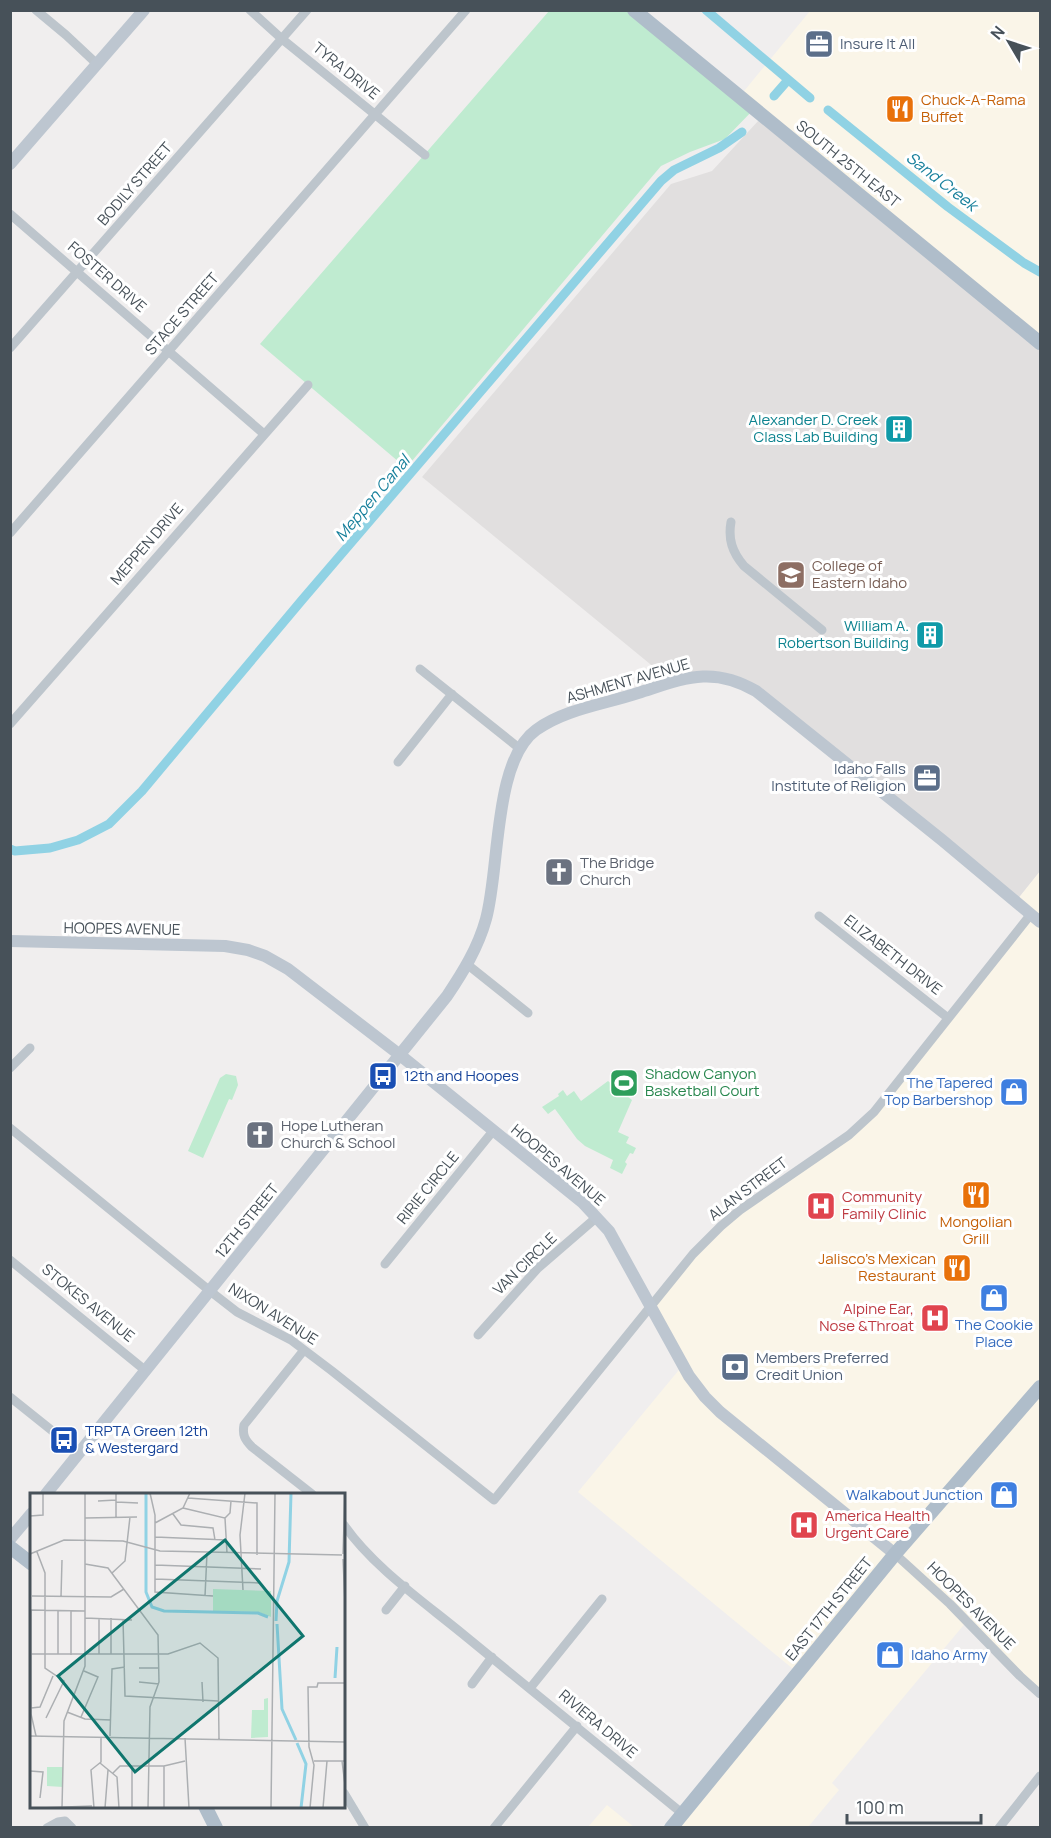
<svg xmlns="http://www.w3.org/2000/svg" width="1051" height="1838" viewBox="0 0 1051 1838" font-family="Manrope,sans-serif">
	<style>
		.commercial { fill: #faf5e8 }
		.education { fill: #e1dfdf }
		.green { fill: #bfebd0 }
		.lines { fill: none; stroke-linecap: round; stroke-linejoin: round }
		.canal { stroke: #90d2e4; stroke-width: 9 }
		.street { stroke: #bdc5cc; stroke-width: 9 }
		.secondary { stroke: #bdc6d0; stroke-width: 12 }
		.primary { stroke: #afbdca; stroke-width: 14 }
		.labels { text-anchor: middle; stroke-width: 6; stroke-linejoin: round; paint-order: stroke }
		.service-label { font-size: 15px; fill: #4e5e75; stroke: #fff; text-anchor: start }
		.street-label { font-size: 15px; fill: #475159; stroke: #fff }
		.food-label { font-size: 15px; fill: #c56008; stroke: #fff; text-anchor: start }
		.culture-label { font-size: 15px; fill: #0d838f; stroke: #fff; text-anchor: end }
		.education-label { font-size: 15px; fill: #785e54; stroke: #fff; text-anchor: start }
		.worship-label { font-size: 15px; fill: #5b616d; stroke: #fff; text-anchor: start }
		.leisure-label { font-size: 15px; fill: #27864d; stroke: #fff; text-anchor: start }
		.transit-label { font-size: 15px; fill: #164399; stroke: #fff; text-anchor: start }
		.shop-label { font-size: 15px; fill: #366cbe; stroke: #fff; text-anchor: end }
		.health-label { font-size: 15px; fill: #be3a42; stroke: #fff; text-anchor: start }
		.water-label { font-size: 16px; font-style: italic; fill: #18809c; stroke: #fff }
		.inset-river { fill: none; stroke: #90d2e4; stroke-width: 3 }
		.inset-road { fill: none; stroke: #acafb2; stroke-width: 1.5 }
		.view { fill: #0f766e; fill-opacity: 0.15; stroke: #0f766e; stroke-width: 3 }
		.inset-edge { fill: none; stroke: #475159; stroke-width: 3 }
	</style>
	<rect width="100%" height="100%" fill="#f0eeee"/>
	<!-- commercial -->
	<path class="commercial" d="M 810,11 L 1040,11 L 1040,343 L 740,96 Z
		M 1040,871 L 1040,1694 L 967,1621 L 832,1783 L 839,1790 L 808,1827 L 671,1827 L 798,1673 L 578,1492 L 683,1365 L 650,1307 L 721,1226 L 874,1112 L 1031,914 L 1016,901 Z
		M 607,1805 L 634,1827 L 588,1827 Z"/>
	<!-- education -->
	<path class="education" d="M 759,120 L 1040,343 L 1040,871 L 1016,901 L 756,691 L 719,676 L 672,682 L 422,477 L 671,184 L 712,171 Z"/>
	<!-- green -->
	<path class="green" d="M 549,11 L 634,11 L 755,108 L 725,139 L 690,152 L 661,166 L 406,468 L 260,344 Z
		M 226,1074 L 236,1076 L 238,1085 L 232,1100 L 229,1099 L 203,1158 L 188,1151 L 220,1078 Z
		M 608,1081 L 632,1100 L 618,1132 L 629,1137 L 626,1143 L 636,1148 L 633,1154 L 630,1153 L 625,1162 L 627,1164 L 622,1174 L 610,1168 L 613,1160 L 585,1146 L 577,1139 L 555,1109 L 548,1114 L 542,1107 L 559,1096 L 558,1094 L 563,1090 L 567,1096 L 574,1091 L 581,1101 Z"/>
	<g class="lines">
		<!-- canal -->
		<path class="canal" d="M 706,10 L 810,98
			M 774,96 L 788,80
			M 828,110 L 948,207 L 1024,263 L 1040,272
			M 10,849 L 15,851 L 50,848 L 78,840 L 109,824 L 142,791 L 302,600 L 661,181 L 674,170 L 719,148 L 742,132"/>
		<!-- street -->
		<path class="street" d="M 36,10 L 66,35 L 97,64
			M 250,10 L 282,39 L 425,155
			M 10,214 L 264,434
			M 10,348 L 307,10
			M 731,522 C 728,539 732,552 744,566 L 822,630
			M 10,533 L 466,10
			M 420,669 L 519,748
			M 10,724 L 308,385
			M 398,762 L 452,694
			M 819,916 L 948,1018
			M 468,965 L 528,1013
			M 10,1068 L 30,1048
			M 10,1128 L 210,1291 L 237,1312 L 291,1340 L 332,1371 L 494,1500 L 693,1254 L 721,1226 L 740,1210 L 849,1135 L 874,1112 L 1031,914
			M 10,1260 L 146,1371
			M 385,1264 L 493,1131
			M 478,1335 L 538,1268 L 597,1217
			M 304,1350 L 244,1425 C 242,1435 245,1440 252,1447 L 312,1494
			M 10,1397 L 80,1453
			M 344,1525 C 373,1567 424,1602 464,1635 C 537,1694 610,1754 683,1814
			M 895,1554 L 950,1604 L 1020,1676 L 1040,1694
			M 386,1610 L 405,1586
			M 472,1684 L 492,1657
			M 531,1687 L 602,1599
			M 344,1793 L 365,1828
			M 47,1828 L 58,1822 L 65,1821 L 72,1828
			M 494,1828 L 577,1726
			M 999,1828 L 1040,1776"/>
		<!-- secondary -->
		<path class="secondary" d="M 10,164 L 144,10
			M 10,941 L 225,946 L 248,950 L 265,956 L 288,969 L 400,1055 L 582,1202 L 609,1231 L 689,1376 L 705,1397 L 720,1412 L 895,1554
			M 46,1494 L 447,996 C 463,972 478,948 486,919 C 500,869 493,761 536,730 C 565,709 605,704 638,693 C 683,679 711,665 756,691 L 942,840 L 1040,922
			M 10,1539 L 32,1513"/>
		<!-- primary -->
		<path class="primary" d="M 634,10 L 1040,343
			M 10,1547 L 32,1564
			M 205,1806 L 216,1828
			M 671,1828 L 895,1554 L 1040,1387"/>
	</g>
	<!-- icons -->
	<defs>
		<g id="office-square" transform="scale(1.5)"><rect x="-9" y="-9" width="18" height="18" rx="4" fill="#5c6f8a" stroke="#fff"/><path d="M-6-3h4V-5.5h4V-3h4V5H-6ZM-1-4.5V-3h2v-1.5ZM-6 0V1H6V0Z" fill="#fff"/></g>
		<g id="restaurant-square" transform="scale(1.5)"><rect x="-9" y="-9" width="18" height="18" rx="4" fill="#e8710a" stroke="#fff"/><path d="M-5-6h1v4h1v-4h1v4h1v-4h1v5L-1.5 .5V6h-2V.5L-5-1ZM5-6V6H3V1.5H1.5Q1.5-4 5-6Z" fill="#fff"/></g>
		<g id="building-square" transform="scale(1.5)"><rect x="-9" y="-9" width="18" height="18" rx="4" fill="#0f9aa8" stroke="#fff"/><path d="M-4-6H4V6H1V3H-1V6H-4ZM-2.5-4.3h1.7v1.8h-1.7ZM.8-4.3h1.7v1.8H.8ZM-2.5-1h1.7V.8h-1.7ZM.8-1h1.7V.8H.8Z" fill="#fff"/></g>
		<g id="university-square" transform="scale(1.5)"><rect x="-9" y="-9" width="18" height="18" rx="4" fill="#8d6e63" stroke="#fff"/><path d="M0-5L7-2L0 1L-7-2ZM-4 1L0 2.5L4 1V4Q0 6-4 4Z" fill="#fff"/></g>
		<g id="church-square" transform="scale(1.5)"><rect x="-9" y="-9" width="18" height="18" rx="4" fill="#6b7280" stroke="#fff"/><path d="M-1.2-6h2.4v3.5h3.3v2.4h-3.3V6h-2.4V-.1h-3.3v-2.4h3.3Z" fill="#fff"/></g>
		<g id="bus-square" transform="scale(1.5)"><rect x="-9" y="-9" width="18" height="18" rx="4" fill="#1a4fb4" stroke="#fff"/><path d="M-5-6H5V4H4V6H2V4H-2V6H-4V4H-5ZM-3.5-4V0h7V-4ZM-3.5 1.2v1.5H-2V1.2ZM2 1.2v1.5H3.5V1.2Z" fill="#fff"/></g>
		<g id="stadium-square" transform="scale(1.5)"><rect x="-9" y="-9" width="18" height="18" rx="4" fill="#2e9e5b" stroke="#fff"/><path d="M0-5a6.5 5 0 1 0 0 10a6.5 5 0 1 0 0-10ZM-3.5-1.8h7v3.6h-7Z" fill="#fff"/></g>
		<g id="shop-square" transform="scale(1.5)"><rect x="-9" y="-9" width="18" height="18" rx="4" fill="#3f7fe0" stroke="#fff"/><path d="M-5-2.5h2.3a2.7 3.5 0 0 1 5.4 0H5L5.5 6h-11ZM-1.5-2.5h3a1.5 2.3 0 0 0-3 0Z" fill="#fff"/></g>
		<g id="hospital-square" transform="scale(1.5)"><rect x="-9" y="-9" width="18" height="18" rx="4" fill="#e0444e" stroke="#fff"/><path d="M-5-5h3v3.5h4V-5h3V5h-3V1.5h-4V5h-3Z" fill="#fff"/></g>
		<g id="bank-square" transform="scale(1.5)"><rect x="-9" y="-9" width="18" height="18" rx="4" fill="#5c6f8a" stroke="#fff"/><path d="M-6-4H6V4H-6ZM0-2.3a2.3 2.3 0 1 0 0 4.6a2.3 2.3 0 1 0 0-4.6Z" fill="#fff"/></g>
	</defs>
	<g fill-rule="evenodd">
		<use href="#office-square" x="819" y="44"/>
		<use href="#restaurant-square" x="900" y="109"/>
		<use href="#building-square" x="899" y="429"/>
		<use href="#university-square" x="791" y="575"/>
		<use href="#building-square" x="930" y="635"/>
		<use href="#office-square" x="927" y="778"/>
		<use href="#church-square" x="559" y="872"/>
		<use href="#bus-square" x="383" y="1076"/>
		<use href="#stadium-square" x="624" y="1083"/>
		<use href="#shop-square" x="1014" y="1092"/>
		<use href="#church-square" x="260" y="1135"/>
		<use href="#restaurant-square" x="976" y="1195"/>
		<use href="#hospital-square" x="821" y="1206"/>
		<use href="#restaurant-square" x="957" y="1268"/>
		<use href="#shop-square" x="994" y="1298"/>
		<use href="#hospital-square" x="935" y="1318"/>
		<use href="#bank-square" x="735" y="1367"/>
		<use href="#bus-square" x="64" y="1440"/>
		<use href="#shop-square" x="1004" y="1495"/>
		<use href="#hospital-square" x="804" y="1525"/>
		<use href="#shop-square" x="890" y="1655"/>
	</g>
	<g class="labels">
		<!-- service labels -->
		<g class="service-label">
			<text x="840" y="49">Insure It All</text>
			<text x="906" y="774" text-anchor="end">Idaho Falls<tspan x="906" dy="17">Institute of Religion</tspan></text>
			<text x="756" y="1363">Members Preferred<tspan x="756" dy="17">Credit Union</tspan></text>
		</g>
		<!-- street labels -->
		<g class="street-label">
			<text transform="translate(346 71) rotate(39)" y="5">TYRA DRIVE</text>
			<text transform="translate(848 164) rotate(39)" y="5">SOUTH 25TH EAST</text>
			<text transform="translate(135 184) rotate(-49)" y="5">BODILY STREET</text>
			<text transform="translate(107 277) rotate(41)" y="5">FOSTER DRIVE</text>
			<text transform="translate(182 314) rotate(-49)" y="5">STACE STREET</text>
			<text transform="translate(147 544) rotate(-49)" y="5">MEPPEN DRIVE</text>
			<text transform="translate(628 681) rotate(-16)" y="5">ASHMENT AVENUE</text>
			<text transform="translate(122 929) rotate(1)" y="5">HOOPES AVENUE</text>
			<text transform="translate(893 955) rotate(38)" y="5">ELIZABETH DRIVE</text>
			<text transform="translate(558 1165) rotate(40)" y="5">HOOPES AVENUE</text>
			<text transform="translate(428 1188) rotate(-51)" y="5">RIRIE CIRCLE</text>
			<text transform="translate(748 1189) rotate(-37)" y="5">ALAN STREET</text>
			<text transform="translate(247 1221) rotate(-51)" y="5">12TH STREET</text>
			<text transform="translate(525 1264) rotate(-44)" y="5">VAN CIRCLE</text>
			<text transform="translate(88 1303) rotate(39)" y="5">STOKES AVENUE</text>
			<text transform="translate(273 1314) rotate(32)" y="5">NIXON AVENUE</text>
			<text transform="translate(971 1606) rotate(45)" y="5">HOOPES AVENUE</text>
			<text transform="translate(829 1609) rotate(-51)" y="5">EAST 17TH STREET</text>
			<text transform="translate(598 1724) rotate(40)" y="5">RIVIERA DRIVE</text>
		</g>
		<!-- food labels -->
		<g class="food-label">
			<text x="921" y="105">Chuck-A-Rama<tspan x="921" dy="17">Buffet</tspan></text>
			<text x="976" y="1227" text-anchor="middle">Mongolian<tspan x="976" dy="17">Grill</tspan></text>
			<text x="936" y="1264" text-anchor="end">Jalisco's Mexican<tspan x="936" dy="17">Restaurant</tspan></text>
		</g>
		<!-- culture labels -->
		<g class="culture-label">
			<text x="878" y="425">Alexander D. Creek<tspan x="878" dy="17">Class Lab Building</tspan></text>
			<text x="909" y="631">William A.<tspan x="909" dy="17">Robertson Building</tspan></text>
		</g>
		<!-- education labels -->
		<g class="education-label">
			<text x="812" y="571">College of<tspan x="812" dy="17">Eastern Idaho</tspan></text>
		</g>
		<!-- worship labels -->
		<g class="worship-label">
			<text x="580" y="868">The Bridge<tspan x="580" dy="17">Church</tspan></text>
			<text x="281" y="1131">Hope Lutheran<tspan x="281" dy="17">Church &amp; School</tspan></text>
		</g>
		<!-- leisure labels -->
		<g class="leisure-label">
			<text x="645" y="1079">Shadow Canyon<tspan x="645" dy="17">Basketball Court</tspan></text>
		</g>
		<!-- transit labels -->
		<g class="transit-label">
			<text x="404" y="1081">12th and Hoopes</text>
			<text x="85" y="1436">TRPTA Green 12th<tspan x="85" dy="17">&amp; Westergard</tspan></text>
		</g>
		<!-- shop labels -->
		<g class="shop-label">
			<text x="993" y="1088">The Tapered<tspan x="993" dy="17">Top Barbershop</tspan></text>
			<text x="994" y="1330" text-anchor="middle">The Cookie<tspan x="994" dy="17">Place</tspan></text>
			<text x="983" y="1500">Walkabout Junction</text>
			<text x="911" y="1660" text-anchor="start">Idaho Army</text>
		</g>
		<!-- health labels -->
		<g class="health-label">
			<text x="842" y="1202">Community<tspan x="842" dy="17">Family Clinic</tspan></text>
			<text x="914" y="1314" text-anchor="end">Alpine Ear,<tspan x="914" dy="17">Nose &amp;Throat</tspan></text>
			<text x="825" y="1521">America Health<tspan x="825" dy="17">Urgent Care</tspan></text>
		</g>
		<!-- water labels -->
		<g class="water-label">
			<text transform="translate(942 181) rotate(38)" y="6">Sand Creek</text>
			<text transform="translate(372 498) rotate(-50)" y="6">Meppen Canal</text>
		</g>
	</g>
	<!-- overview -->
	<g transform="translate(30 1493)">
		<rect width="315" height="315" fill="#f0eeee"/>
		<path d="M 183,96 L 241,98 L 241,124 L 229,119 L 183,118 ZM 238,205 L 238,244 L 221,245 L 222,217 L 234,217 L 234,206 ZM 17,274 L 33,274 L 33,294 L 17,293 Z" fill="#bfebd0"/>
		<path class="inset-river" d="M 116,0 L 116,99 L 122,114 L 134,118 L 228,120 L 238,124M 246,128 L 247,108 L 259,69 L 261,0M 247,131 L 252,216 L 266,247M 305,185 L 307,154M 267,250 L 276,271 L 271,315"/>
		<path class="inset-road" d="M 120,0 L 125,22 L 125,99 L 183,103M 158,5 L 227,10 L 227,62M 68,8 L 86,7M 86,9 L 108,10M 153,15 L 195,25 L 197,60M 143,21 L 151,32 L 183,35 L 185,47M 0,23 L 13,22 L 13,0M 55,25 L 107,24M 86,25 L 86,0M 195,25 L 200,20 L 201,8M 125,30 L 153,15 L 160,0M 125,44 L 197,47M 7,59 L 15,80 L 15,175 L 34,188 L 16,225M 0,61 L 34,47 L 93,48 L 130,58 L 312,62M 313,61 L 315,0M 313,66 L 315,110M 55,71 L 78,75 L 128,142 L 129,189 L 120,214 L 118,315M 125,72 L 231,76M 82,80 L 95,68 L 100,24M 125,86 L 230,90M 213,97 L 210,42 L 215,0M 2,103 L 81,104 L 94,96M 175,103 L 177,60M 31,104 L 32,67M 1,117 L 1,221 L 6,243M 1,117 L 55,118M 28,118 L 28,161M 55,125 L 102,127M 69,125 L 69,161M 93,126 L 95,203 L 188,208M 0,161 L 138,161 L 170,150 L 188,165 L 189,246M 81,161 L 81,125M 41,162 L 41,118M 109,175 L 129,175M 109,189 L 129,191M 172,189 L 173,209M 1,215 L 10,214 L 23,183M 37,219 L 55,226 L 81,227M 51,224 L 68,184 L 54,178M 0,243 L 315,249M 80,243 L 82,176 L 95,174M 155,245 L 159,315M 284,268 L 315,268M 312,268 L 315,292M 70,270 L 87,284 L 89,315M 102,273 L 102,315M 134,273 L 134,315M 0,278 L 13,279 L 10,305M 83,280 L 90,273 L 134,273 L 155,268M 9,315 L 62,313M 32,315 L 34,228 L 55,173 L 55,0M 64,315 L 61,277 L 71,269 L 71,244M 75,315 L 78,277M 241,315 L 245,0M 280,315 L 284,272 L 279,254 L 278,194 L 287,194 L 288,190 L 315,190M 293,315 L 297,268"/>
		<path class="view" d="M 195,47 L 273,143 L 105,279 L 28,183 Z"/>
		<rect width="315" height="315" class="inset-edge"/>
	</g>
	<!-- border -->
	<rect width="1051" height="1838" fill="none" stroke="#475159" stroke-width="24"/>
	<!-- north arrow -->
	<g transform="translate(1009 42) rotate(309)" stroke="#ffffff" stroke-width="4.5" paint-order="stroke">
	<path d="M0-4.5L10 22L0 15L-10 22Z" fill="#475159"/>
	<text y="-9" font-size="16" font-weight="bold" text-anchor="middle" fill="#475159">N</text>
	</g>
	<!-- scale -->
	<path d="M847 1814v9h134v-9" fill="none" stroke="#475159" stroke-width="3"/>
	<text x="856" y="1814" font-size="18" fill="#475159" stroke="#ffffff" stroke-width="4.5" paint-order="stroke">100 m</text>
</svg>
